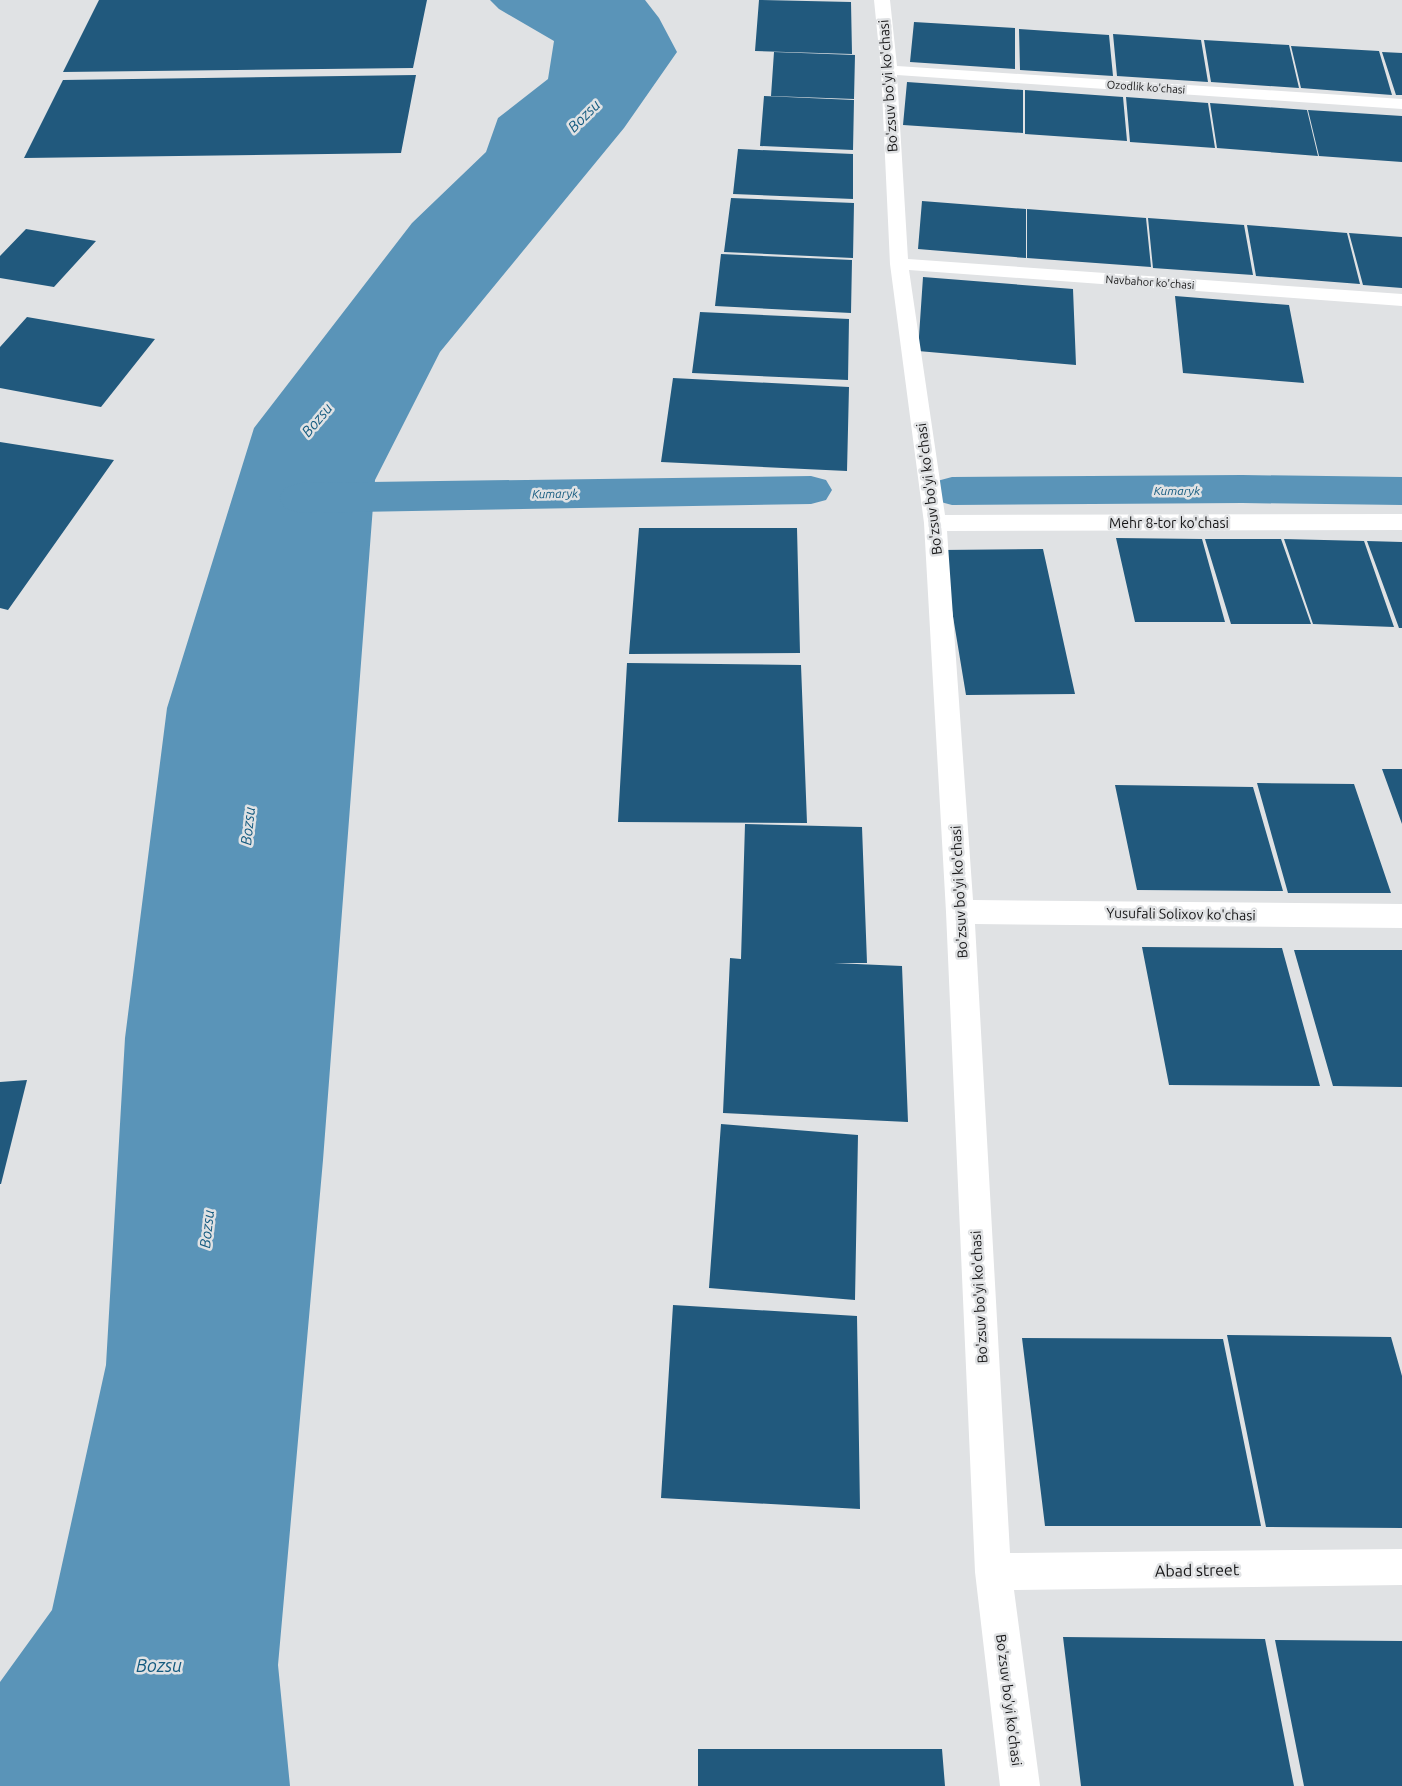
<svg xmlns="http://www.w3.org/2000/svg" width="1402" height="1786" viewBox="0 0 1402 1786" font-family="Ubuntu,sans-serif">
	<style>
		.water { fill: #5a94b8 }
		.lines { fill: none; stroke-linecap: round; stroke-linejoin: round }
		.canal { fill: #5a94b8; fill-rule: evenodd }
		.building { fill: #21597d }
		.street { fill: #fff; fill-rule: evenodd }
		.labels { text-anchor: middle; stroke-width: 5; stroke-linejoin: round; paint-order: stroke }
		.far-street-label { font-size: 11px; fill: #151516; stroke: #e0e2e4 }
		.far-water-label { font-size: 12px; font-style: italic; fill: #135a7f; stroke: #e0e2e4 }
		.street-label { font-size: 14px; fill: #151516; stroke: #e0e2e4 }
		.water-label { font-size: 15px; font-style: italic; fill: #135a7f; stroke: #e0e2e4 }
		.near-street-label { font-size: 16px; fill: #151516; stroke: #e0e2e4 }
		.near-water-label { font-size: 18px; font-style: italic; fill: #135a7f; stroke: #e0e2e4 }
	</style>
	<rect width="100%" height="100%" fill="#e0e2e4"/>
	<!-- water -->
	<path class="water" d="M 490,0 L 645,0 L 659,18 L 677,52 L 624,128 L 440,352 L 375,480 L 323,1160 L 278,1665 L 290,1786 L 0,1786 L 0,1682 L 52,1610 L 106,1365 L 125,1038 L 167,708 L 254,428 L 412,223 L 486,152 L 498,118 L 548,79 L 554,41 L 499,9 Z"/>
	<g class="lines">
		<!-- canal -->
		<path class="canal" d="M 1242,475 L 1402,477 L 1402,505 L 1242,503 L 952,505 L 937,501 L 931,491 L 937,481 L 952,477 Z
			M 811,476 L 826,480 L 832,490 L 826,500 L 811,504 L 300,513 L 285,508 L 279,498 L 285,488 L 300,483 Z"/>
	</g>
	<!-- building -->
	<path class="building" d="M 99,0 L 427,0 L 413,68 L 63,72 Z
		M 759,0 L 851,2 L 852,54 L 755,51 Z
		M 914,22 L 1015,28 L 1015,69 L 910,62 Z
		M 1019,29 L 1109,35 L 1113,76 L 1020,70 Z
		M 1113,34 L 1201,40 L 1208,82 L 1117,76 Z
		M 1204,40 L 1289,45 L 1299,88 L 1211,82 Z
		M 1291,46 L 1379,51 L 1392,95 L 1301,88 Z
		M 774,52 L 855,55 L 854,99 L 771,96 Z
		M 1382,52 L 1402,53 L 1402,95 L 1396,95 Z
		M 416,75 L 401,153 L 24,158 L 63,80 Z
		M 907,82 L 1023,90 L 1023,133 L 903,125 Z
		M 1025,90 L 1123,97 L 1127,141 L 1025,134 Z
		M 764,96 L 854,100 L 853,150 L 760,146 Z
		M 1126,97 L 1208,103 L 1215,148 L 1130,142 Z
		M 1210,103 L 1307,110 L 1318,156 L 1217,148 Z
		M 1308,110 L 1402,116 L 1402,162 L 1319,156 Z
		M 738,149 L 853,154 L 853,199 L 733,194 Z
		M 731,198 L 854,203 L 853,258 L 724,252 Z
		M 922,201 L 1026,209 L 1026,258 L 918,249 Z
		M 1027,209 L 1146,218 L 1151,267 L 1027,258 Z
		M 1148,218 L 1244,225 L 1253,275 L 1153,268 Z
		M 1247,225 L 1347,233 L 1360,284 L 1256,276 Z
		M 26,229 L 96,241 L 54,287 L 0,278 L 0,256 Z
		M 1349,233 L 1402,237 L 1402,288 L 1363,285 Z
		M 721,254 L 852,260 L 851,313 L 715,306 Z
		M 923,277 L 1073,289 L 1076,365 L 918,351 Z
		M 1175,296 L 1289,305 L 1304,383 L 1183,373 Z
		M 700,312 L 849,319 L 848,380 L 692,373 Z
		M 27,317 L 155,339 L 101,407 L 0,388 L 0,347 Z
		M 673,378 L 849,387 L 847,471 L 661,462 Z
		M 0,442 L 114,460 L 8,610 L 0,608 Z
		M 639,528 L 797,528 L 800,653 L 629,654 Z
		M 1116,538 L 1202,539 L 1225,622 L 1135,622 Z
		M 1205,539 L 1281,539 L 1311,624 L 1231,624 Z
		M 1284,539 L 1364,541 L 1394,627 L 1313,624 Z
		M 1367,541 L 1402,542 L 1402,628 L 1399,628 Z
		M 1043,549 L 1075,694 L 966,695 L 942,550 Z
		M 627,663 L 801,665 L 807,823 L 618,822 Z
		M 1382,769 L 1402,769 L 1402,824 Z
		M 1257,783 L 1354,784 L 1391,893 L 1288,893 Z
		M 1115,785 L 1253,787 L 1283,891 L 1137,890 Z
		M 745,824 L 862,827 L 867,963 L 834,963 L 902,966 L 908,1122 L 723,1113 L 730,958 L 741,959 Z
		M 1142,947 L 1282,948 L 1320,1086 L 1169,1085 Z
		M 1294,950 L 1402,950 L 1402,1087 L 1333,1086 Z
		M 27,1080 L 1,1184 L 0,1184 L 0,1082 Z
		M 721,1124 L 858,1135 L 855,1300 L 709,1288 Z
		M 673,1305 L 857,1316 L 860,1509 L 661,1498 Z
		M 1227,1335 L 1391,1337 L 1402,1376 L 1402,1528 L 1266,1527 Z
		M 1022,1338 L 1223,1339 L 1261,1526 L 1045,1526 Z
		M 1063,1637 L 1265,1639 L 1294,1786 L 1081,1786 Z
		M 1275,1640 L 1402,1641 L 1402,1786 L 1304,1786 Z
		M 698,1749 L 942,1749 L 945,1786 L 698,1786 Z"/>
	<g class="lines">
		<!-- street -->
		<path class="street" d="M 874,0 L 890,0 L 897,66 L 1402,99 L 1402,109 L 897,75 L 908,259 L 1402,294 L 1402,306 L 909,270 L 945,515 L 1402,514 L 1402,530 L 947,531 L 973,900 L 1402,904 L 1402,928 L 975,924 L 1010,1553 L 1402,1549 L 1402,1585 L 1014,1590 L 1040,1786 L 1000,1786 L 975,1572 L 946,912 L 924,523 L 890,264 L 881,70 Z"/>
	</g>
	<g class="labels">
		<!-- far-street labels -->
		<g class="far-street-label">
			<text transform="translate(1146 87) rotate(4)" y="4">Ozodlik ko'chasi</text>
			<text transform="translate(1150 282) rotate(4)" y="4">Navbahor ko'chasi</text>
		</g>
		<!-- far-water labels -->
		<g class="far-water-label">
			<text x="1177" y="495">Kumaryk</text>
			<text transform="translate(555 494) rotate(-1)" y="4">Kumaryk</text>
		</g>
		<!-- street labels -->
		<g class="street-label">
			<text transform="translate(888 86) rotate(-94)" y="5">Bo'zsuv bo'yi ko'chasi</text>
			<text transform="translate(929 489) rotate(-97)" y="5">Bo'zsuv bo'yi ko'chasi</text>
			<text x="1169" y="528">Mehr 8-tor ko'chasi</text>
			<text transform="translate(959 892) rotate(-93)" y="5">Bo'zsuv bo'yi ko'chasi</text>
			<text transform="translate(1181 914) rotate(1)" y="5">Yusufali Solixov ko'chasi</text>
			<text transform="translate(979 1297) rotate(-93)" y="5">Bo'zsuv bo'yi ko'chasi</text>
			<text transform="translate(1009 1700) rotate(83)" y="5">Bo'zsuv bo'yi ko'chasi</text>
		</g>
		<!-- water labels -->
		<g class="water-label">
			<text transform="translate(584 116) rotate(-45)" y="5">Bozsu</text>
			<text transform="translate(317 420) rotate(-50)" y="5">Bozsu</text>
			<text transform="translate(248 826) rotate(-84)" y="5">Bozsu</text>
			<text transform="translate(207 1229) rotate(-84)" y="5">Bozsu</text>
		</g>
		<!-- near-street labels -->
		<g class="near-street-label">
			<text transform="translate(1197 1570) rotate(-1)" y="6">Abad street</text>
		</g>
		<!-- near-water labels -->
		<g class="near-water-label">
			<text x="159" y="1672">Bozsu</text>
		</g>
	</g>
</svg>
